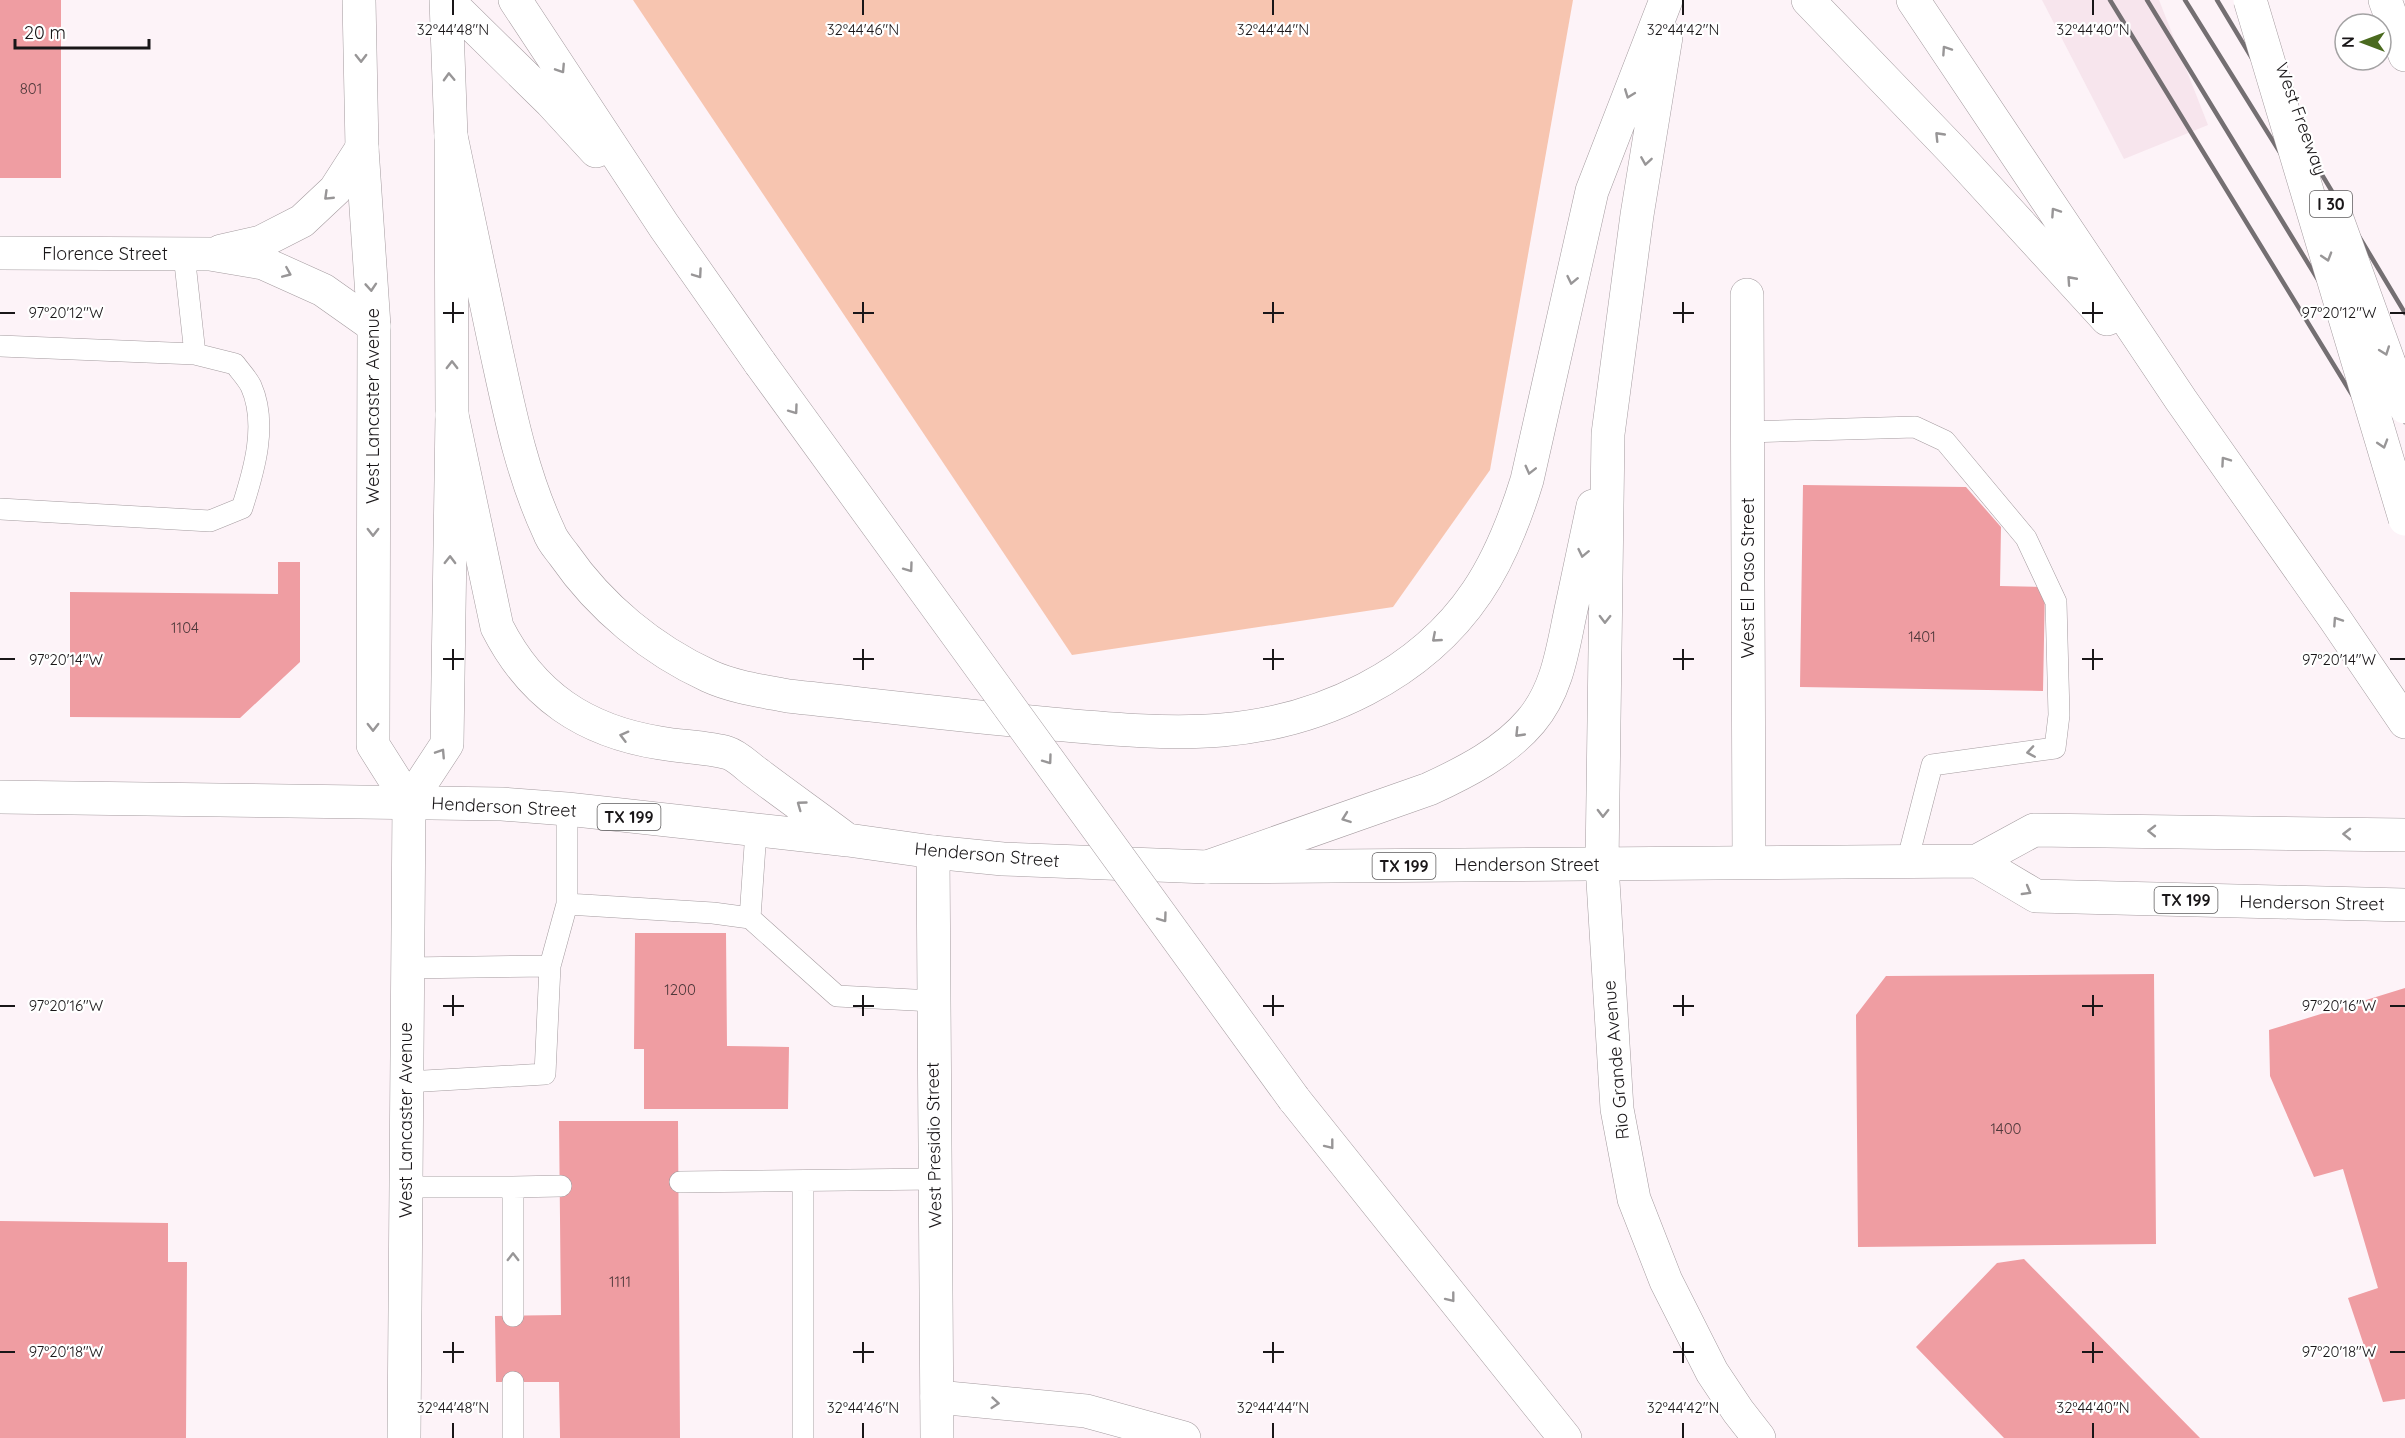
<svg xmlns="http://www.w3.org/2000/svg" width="2405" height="1438" viewBox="0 0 2405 1438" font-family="Quicksand,sans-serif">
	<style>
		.built { fill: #f7e5ed }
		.green { fill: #f7c5b0 }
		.building { fill: #ef9da2 }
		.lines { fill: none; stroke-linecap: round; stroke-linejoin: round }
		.service-casing { stroke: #a49b9f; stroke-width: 22 }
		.minor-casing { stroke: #a49b9f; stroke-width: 34 }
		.tertiary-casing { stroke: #a49b9f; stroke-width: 34 }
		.secondary-casing { stroke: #a49b9f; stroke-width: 34 }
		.primary-casing { stroke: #a49b9f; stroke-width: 34 }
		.motorway-casing { stroke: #a49b9f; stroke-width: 34 }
		.service { stroke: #fff; stroke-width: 21 }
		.minor { stroke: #fff; stroke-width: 33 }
		.tertiary { stroke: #fff; stroke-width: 33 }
		.secondary { stroke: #fff; stroke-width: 33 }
		.primary { stroke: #fff; stroke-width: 33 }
		.motorway { stroke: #fff; stroke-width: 33 }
		.rail { stroke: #746f72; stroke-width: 4.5 }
		.secondary-bridge-casing { stroke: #a49b9f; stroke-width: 34; stroke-linecap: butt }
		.motorway-bridge-casing { stroke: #a49b9f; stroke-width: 34; stroke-linecap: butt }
		.secondary-bridge { stroke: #fff; stroke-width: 33 }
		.motorway-bridge { stroke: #fff; stroke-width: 33 }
		.oneway { stroke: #989697 }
		.ticks { fill: none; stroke: #191618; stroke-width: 2 }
		.labels { text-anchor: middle; stroke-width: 4.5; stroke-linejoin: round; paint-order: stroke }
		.number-label { font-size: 15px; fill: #4e383a }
		.shield { fill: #fff; stroke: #5e5c5d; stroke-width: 1.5 }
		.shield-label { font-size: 16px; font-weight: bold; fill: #191618 }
		.street-label { font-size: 18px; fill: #191618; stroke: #fff }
		.ticks-label { font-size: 15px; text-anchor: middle; fill: #191618; stroke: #fff; stroke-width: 4.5; stroke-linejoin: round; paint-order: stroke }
	</style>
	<rect width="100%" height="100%" fill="#fdf3f8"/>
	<!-- built -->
	<path class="built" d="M 2042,0 L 2159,0 L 2208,125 L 2124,159 Z"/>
	<!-- green -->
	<path class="green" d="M 633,0 L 1573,0 L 1490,470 L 1393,607 L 1072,655 Z"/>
	<!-- building -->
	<path class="building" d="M 0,0 L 61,0 L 61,178 L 0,178 Z
		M 1803,485 L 1966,487 L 2001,527 L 2000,586 L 2045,587 L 2043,691 L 1800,687 Z
		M 278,562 L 300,562 L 300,662 L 240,718 L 70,717 L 70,592 L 278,594 Z
		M 635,933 L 726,933 L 727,1046 L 789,1047 L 788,1109 L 644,1109 L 644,1049 L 634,1049 Z
		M 2154,974 L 2156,1244 L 1858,1247 L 1856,1015 L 1886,976 Z
		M 2405,988 L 2405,1399 L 2383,1402 L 2348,1298 L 2378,1288 L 2343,1169 L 2314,1177 L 2270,1076 L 2269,1030 Z
		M 559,1121 L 678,1121 L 680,1438 L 560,1438 L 559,1382 L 496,1382 L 495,1316 L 561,1315 Z
		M 0,1221 L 168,1223 L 168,1262 L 187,1262 L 186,1438 L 0,1438 Z
		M 2024,1259 L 2200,1438 L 2004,1438 L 1916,1347 L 1997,1263 Z"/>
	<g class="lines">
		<!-- service casing -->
		<g class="service-casing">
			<path id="service" d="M 184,254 L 195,354
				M 0,346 L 195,354 L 235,364 C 240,371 247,378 251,386 C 268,424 254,471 242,508 L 210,521 L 0,509
				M 1748,432 L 1915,427 L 1945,441 L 2026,538 L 2056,602 L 2059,715 L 2055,748 L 1932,765 L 1907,862
				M 567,809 L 567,904 L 713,913 L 750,918 L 837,996 L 933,1001
				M 750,918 L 756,831
				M 407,968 L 550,966 L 567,904
				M 407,1082 L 545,1074 L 550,966
				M 680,1182 L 935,1179
				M 406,1187 L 513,1187 L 513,1316
				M 513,1187 L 561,1186
				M 513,1382 L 513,1438
				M 803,1438 L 803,1182"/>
		</g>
		<!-- minor casing -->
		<g class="minor-casing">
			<path id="minor" d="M 1747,295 L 1749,862
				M 933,852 L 937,1438"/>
		</g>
		<!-- tertiary casing -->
		<g class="tertiary-casing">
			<path id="tertiary" d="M 221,251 L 261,242 L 302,221 L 335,190 L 362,148
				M 0,253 L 210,254 L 263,263 L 323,290 L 374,326
				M 1602,865 L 1617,1109 L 1634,1199 L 1666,1281 L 1712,1372 L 1738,1411 L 1759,1438"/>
		</g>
		<!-- secondary casing -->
		<g class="secondary-casing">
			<path id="secondary" d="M 359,0 L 362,148 L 374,326 L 373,745 L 409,802
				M 447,0 L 551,102 L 596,151
				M 515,0 L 664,226 L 760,363
				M 1294,1099 L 1565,1438
				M 937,1397 L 1086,1411 L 1184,1438
				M 404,1438 L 409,802 L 447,744 L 452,415 L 451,136 L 446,0"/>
		</g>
		<!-- primary casing -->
		<g class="primary-casing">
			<path id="primary" d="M 452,415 L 497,627 C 532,696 585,731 660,743 C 682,747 707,747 728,753 C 738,756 749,768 758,774 C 787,796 817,817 846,839
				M 0,797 L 502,804 L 567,809 L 848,840 L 933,852 L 1003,859 L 1207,867 L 1977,861 L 2034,830 L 2405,835
				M 1977,861 L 2036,896 L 2405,905"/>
		</g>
		<!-- motorway casing -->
		<g class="motorway-casing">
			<path id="motorway" d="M 1808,0 L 1955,153 L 2107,319
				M 1913,0 L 2181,400 L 2335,619 L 2405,722
				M 2385,0 L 2405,55
				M 451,136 C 466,206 480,275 495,345 C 509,409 521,472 549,532 C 552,541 559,548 564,555 C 600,607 652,650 709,676 C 733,687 762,691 788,696 C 872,705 956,715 1041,723 C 1099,728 1164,735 1222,730 C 1321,722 1421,675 1477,592 C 1500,558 1515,519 1527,480 L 1592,191 L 1666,0
				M 1602,865 L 1608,434 L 1637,215 L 1666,37
				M 1207,867 L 1429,789 C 1466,772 1505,752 1531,721 C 1559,688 1563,645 1572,605 C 1579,572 1586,539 1593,506"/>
		</g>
		<!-- service -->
		<use href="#service" class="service"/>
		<!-- minor -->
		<use href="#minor" class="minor"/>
		<!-- tertiary -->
		<use href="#tertiary" class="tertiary"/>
		<!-- secondary -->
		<use href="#secondary" class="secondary"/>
		<!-- primary -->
		<use href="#primary" class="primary"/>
		<!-- motorway -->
		<use href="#motorway" class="motorway"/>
		<!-- rail -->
		<path class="rail" d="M 2110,0 L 2405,481
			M 2147,0 L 2405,422
			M 2185,0 L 2319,215 L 2405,362
			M 2217,0 L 2405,313"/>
		<!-- secondary-bridge casing -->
		<g class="secondary-bridge-casing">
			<path id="secondary-bridge" d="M 760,363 L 1294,1099"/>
		</g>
		<!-- motorway-bridge casing -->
		<g class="motorway-bridge-casing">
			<path id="motorway-bridge" d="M 2250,0 L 2405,519
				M 2336,216 L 2405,407"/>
		</g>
		<!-- secondary-bridge -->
		<use href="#secondary-bridge" class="secondary-bridge"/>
		<!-- motorway-bridge -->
		<use href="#motorway-bridge" class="motorway-bridge"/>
	</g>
	<!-- one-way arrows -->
	<defs><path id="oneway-chevron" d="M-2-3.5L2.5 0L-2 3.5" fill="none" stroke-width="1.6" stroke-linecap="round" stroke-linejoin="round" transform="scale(1.5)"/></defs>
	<g class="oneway">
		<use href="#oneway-chevron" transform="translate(1946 50) rotate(-124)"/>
		<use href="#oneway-chevron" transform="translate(361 58) rotate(89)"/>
		<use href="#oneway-chevron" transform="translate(561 69) rotate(57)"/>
		<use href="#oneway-chevron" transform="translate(449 77) rotate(-92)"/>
		<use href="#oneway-chevron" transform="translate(1629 94) rotate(111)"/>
		<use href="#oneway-chevron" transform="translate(1939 136) rotate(-134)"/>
		<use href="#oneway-chevron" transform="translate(1646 161) rotate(99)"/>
		<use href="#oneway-chevron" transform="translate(328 196) rotate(136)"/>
		<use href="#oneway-chevron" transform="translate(2055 212) rotate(-124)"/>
		<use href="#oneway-chevron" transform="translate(2327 257) rotate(73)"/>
		<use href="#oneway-chevron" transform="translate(287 273) rotate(23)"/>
		<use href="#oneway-chevron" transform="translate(698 274) rotate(55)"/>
		<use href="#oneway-chevron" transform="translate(1572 280) rotate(102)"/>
		<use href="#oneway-chevron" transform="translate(2071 280) rotate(-132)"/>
		<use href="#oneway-chevron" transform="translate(371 287) rotate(86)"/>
		<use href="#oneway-chevron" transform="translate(2385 351) rotate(70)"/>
		<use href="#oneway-chevron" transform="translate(452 365) rotate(-90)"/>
		<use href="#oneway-chevron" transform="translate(794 410) rotate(54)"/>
		<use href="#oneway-chevron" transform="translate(2383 444) rotate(73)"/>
		<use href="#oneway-chevron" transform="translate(2225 461) rotate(-125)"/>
		<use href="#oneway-chevron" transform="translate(1530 470) rotate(104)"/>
		<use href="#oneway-chevron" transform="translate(373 532) rotate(90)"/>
		<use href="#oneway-chevron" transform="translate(1583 553) rotate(102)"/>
		<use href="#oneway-chevron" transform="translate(450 560) rotate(-89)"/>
		<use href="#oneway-chevron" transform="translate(909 568) rotate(54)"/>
		<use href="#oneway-chevron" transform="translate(1605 619) rotate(91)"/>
		<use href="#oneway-chevron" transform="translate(2337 621) rotate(-124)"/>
		<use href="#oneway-chevron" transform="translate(1436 638) rotate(139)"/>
		<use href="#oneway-chevron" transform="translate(373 727) rotate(90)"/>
		<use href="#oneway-chevron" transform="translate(1519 733) rotate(134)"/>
		<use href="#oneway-chevron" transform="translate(624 736) rotate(-165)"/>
		<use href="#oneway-chevron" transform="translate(2031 752) rotate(171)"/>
		<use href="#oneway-chevron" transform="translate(441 753) rotate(-57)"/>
		<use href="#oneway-chevron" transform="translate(1048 760) rotate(54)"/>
		<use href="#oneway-chevron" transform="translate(801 805) rotate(-144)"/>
		<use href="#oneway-chevron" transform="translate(1603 813) rotate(91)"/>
		<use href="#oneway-chevron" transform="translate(1346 818) rotate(160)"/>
		<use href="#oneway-chevron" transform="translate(2152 831) rotate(-179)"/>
		<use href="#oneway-chevron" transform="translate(2347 834) rotate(-179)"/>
		<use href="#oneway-chevron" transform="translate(2027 891) rotate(30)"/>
		<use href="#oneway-chevron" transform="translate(1163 918) rotate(54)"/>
		<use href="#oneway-chevron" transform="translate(1330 1145) rotate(52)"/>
		<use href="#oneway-chevron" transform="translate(513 1257) rotate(-90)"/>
		<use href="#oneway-chevron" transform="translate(1451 1298) rotate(52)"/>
		<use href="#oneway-chevron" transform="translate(995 1403) rotate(5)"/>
	</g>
	<!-- ticks -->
	<path class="ticks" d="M 453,0 L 453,15M 863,0 L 863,15M 1273,0 L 1273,15M 1683,0 L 1683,15M 2093,0 L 2093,15M 453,302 L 453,323M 863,302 L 863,323M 1273,302 L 1273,323M 1683,302 L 1683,323M 2093,302 L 2093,323M 0,313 L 15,313M 443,313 L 464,313M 853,313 L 874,313M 1263,313 L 1284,313M 1673,313 L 1694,313M 2082,313 L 2103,313M 2390,313 L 2405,313M 453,649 L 453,670M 863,649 L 863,670M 1273,649 L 1273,670M 1683,649 L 1683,670M 2093,649 L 2093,670M 0,659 L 15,659M 443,659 L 464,659M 853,659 L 874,659M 1263,659 L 1284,659M 1673,659 L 1694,659M 2082,659 L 2103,659M 2390,659 L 2405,659M 453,995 L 453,1016M 863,995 L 863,1016M 1273,995 L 1273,1016M 1683,995 L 1683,1016M 2093,995 L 2093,1016M 0,1006 L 15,1006M 443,1006 L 464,1006M 853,1006 L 874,1006M 1263,1006 L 1284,1006M 1673,1006 L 1694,1006M 2082,1006 L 2103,1006M 2390,1006 L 2405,1006M 453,1342 L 453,1363M 863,1342 L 863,1363M 1273,1342 L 1273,1363M 1683,1342 L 1683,1363M 2093,1342 L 2093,1363M 0,1352 L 15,1352M 443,1352 L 464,1352M 853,1352 L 874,1352M 1263,1352 L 1284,1352M 1673,1352 L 1694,1352M 2082,1352 L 2103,1352M 2390,1352 L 2405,1352M 453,1423 L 453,1438M 863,1423 L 863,1438M 1273,1423 L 1273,1438M 1683,1423 L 1683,1438M 2093,1423 L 2093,1438"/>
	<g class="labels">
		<!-- number labels -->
		<g class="number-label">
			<text x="31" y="94">801</text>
			<text x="185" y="633">1104</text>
			<text x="1922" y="642">1401</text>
			<text x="680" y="995">1200</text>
			<text x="2006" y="1134">1400</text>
			<text x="620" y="1287">1111</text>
		</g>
		<!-- shield labels -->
		<g class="shield">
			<rect x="2310" y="191" width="42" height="26" rx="4.5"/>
			<rect x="597.5" y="804" width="63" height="26" rx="4.5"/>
			<rect x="1372.5" y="853" width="63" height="26" rx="4.5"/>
			<rect x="2154.5" y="887" width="63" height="26" rx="4.5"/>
		</g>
		<g class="shield-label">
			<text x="2331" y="210">I 30</text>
			<text x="629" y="823">TX 199</text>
			<text x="1404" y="872">TX 199</text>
			<text x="2186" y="906">TX 199</text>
		</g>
		<!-- street labels -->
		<g class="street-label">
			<text transform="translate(2301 119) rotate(70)" y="6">West Freeway</text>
			<text x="105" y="260">Florence Street</text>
			<text transform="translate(373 406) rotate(-90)" y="6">West Lancaster Avenue</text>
			<text transform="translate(1748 578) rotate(-90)" y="6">West El Paso Street</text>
			<text transform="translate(504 807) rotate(3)" y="6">Henderson Street</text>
			<text transform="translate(987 855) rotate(5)" y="6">Henderson Street</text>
			<text x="1527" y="871">Henderson Street</text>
			<text transform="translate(2312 903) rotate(1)" y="6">Henderson Street</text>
			<text transform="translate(1616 1060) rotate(-95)" y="6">Rio Grande Avenue</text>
			<text transform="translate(406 1120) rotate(-90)" y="6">West Lancaster Avenue</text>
			<text transform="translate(934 1145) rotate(-91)" y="6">West Presidio Street</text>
		</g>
	</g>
	<g class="ticks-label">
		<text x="453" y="35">32°44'48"N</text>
		<text x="863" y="35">32°44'46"N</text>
		<text x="1273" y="35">32°44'44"N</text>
		<text x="1683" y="35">32°44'42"N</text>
		<text x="2093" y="35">32°44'40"N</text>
		<text x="2339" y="318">97°20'12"W</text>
		<text x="66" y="318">97°20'12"W</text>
		<text x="2339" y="665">97°20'14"W</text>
		<text x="66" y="665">97°20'14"W</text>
		<text x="2339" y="1011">97°20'16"W</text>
		<text x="66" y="1011">97°20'16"W</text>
		<text x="2339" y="1357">97°20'18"W</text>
		<text x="66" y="1357">97°20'18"W</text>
		<text x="453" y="1413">32°44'48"N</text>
		<text x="863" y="1413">32°44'46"N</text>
		<text x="1273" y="1413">32°44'44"N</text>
		<text x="1683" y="1413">32°44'42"N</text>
		<text x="2093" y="1413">32°44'40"N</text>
	</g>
	<!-- north arrow -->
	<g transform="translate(2363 42) rotate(270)"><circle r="28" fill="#ffffff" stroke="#a3a2a3" stroke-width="1.5"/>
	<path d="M0-4.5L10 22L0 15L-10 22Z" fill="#4a6a1f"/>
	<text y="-9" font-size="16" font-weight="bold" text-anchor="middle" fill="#191618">N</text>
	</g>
	<!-- scale -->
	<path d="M15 39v9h134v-9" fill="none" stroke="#191618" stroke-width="3"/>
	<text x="24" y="39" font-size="18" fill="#191618" stroke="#ffffff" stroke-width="4.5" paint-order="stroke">20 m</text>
</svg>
